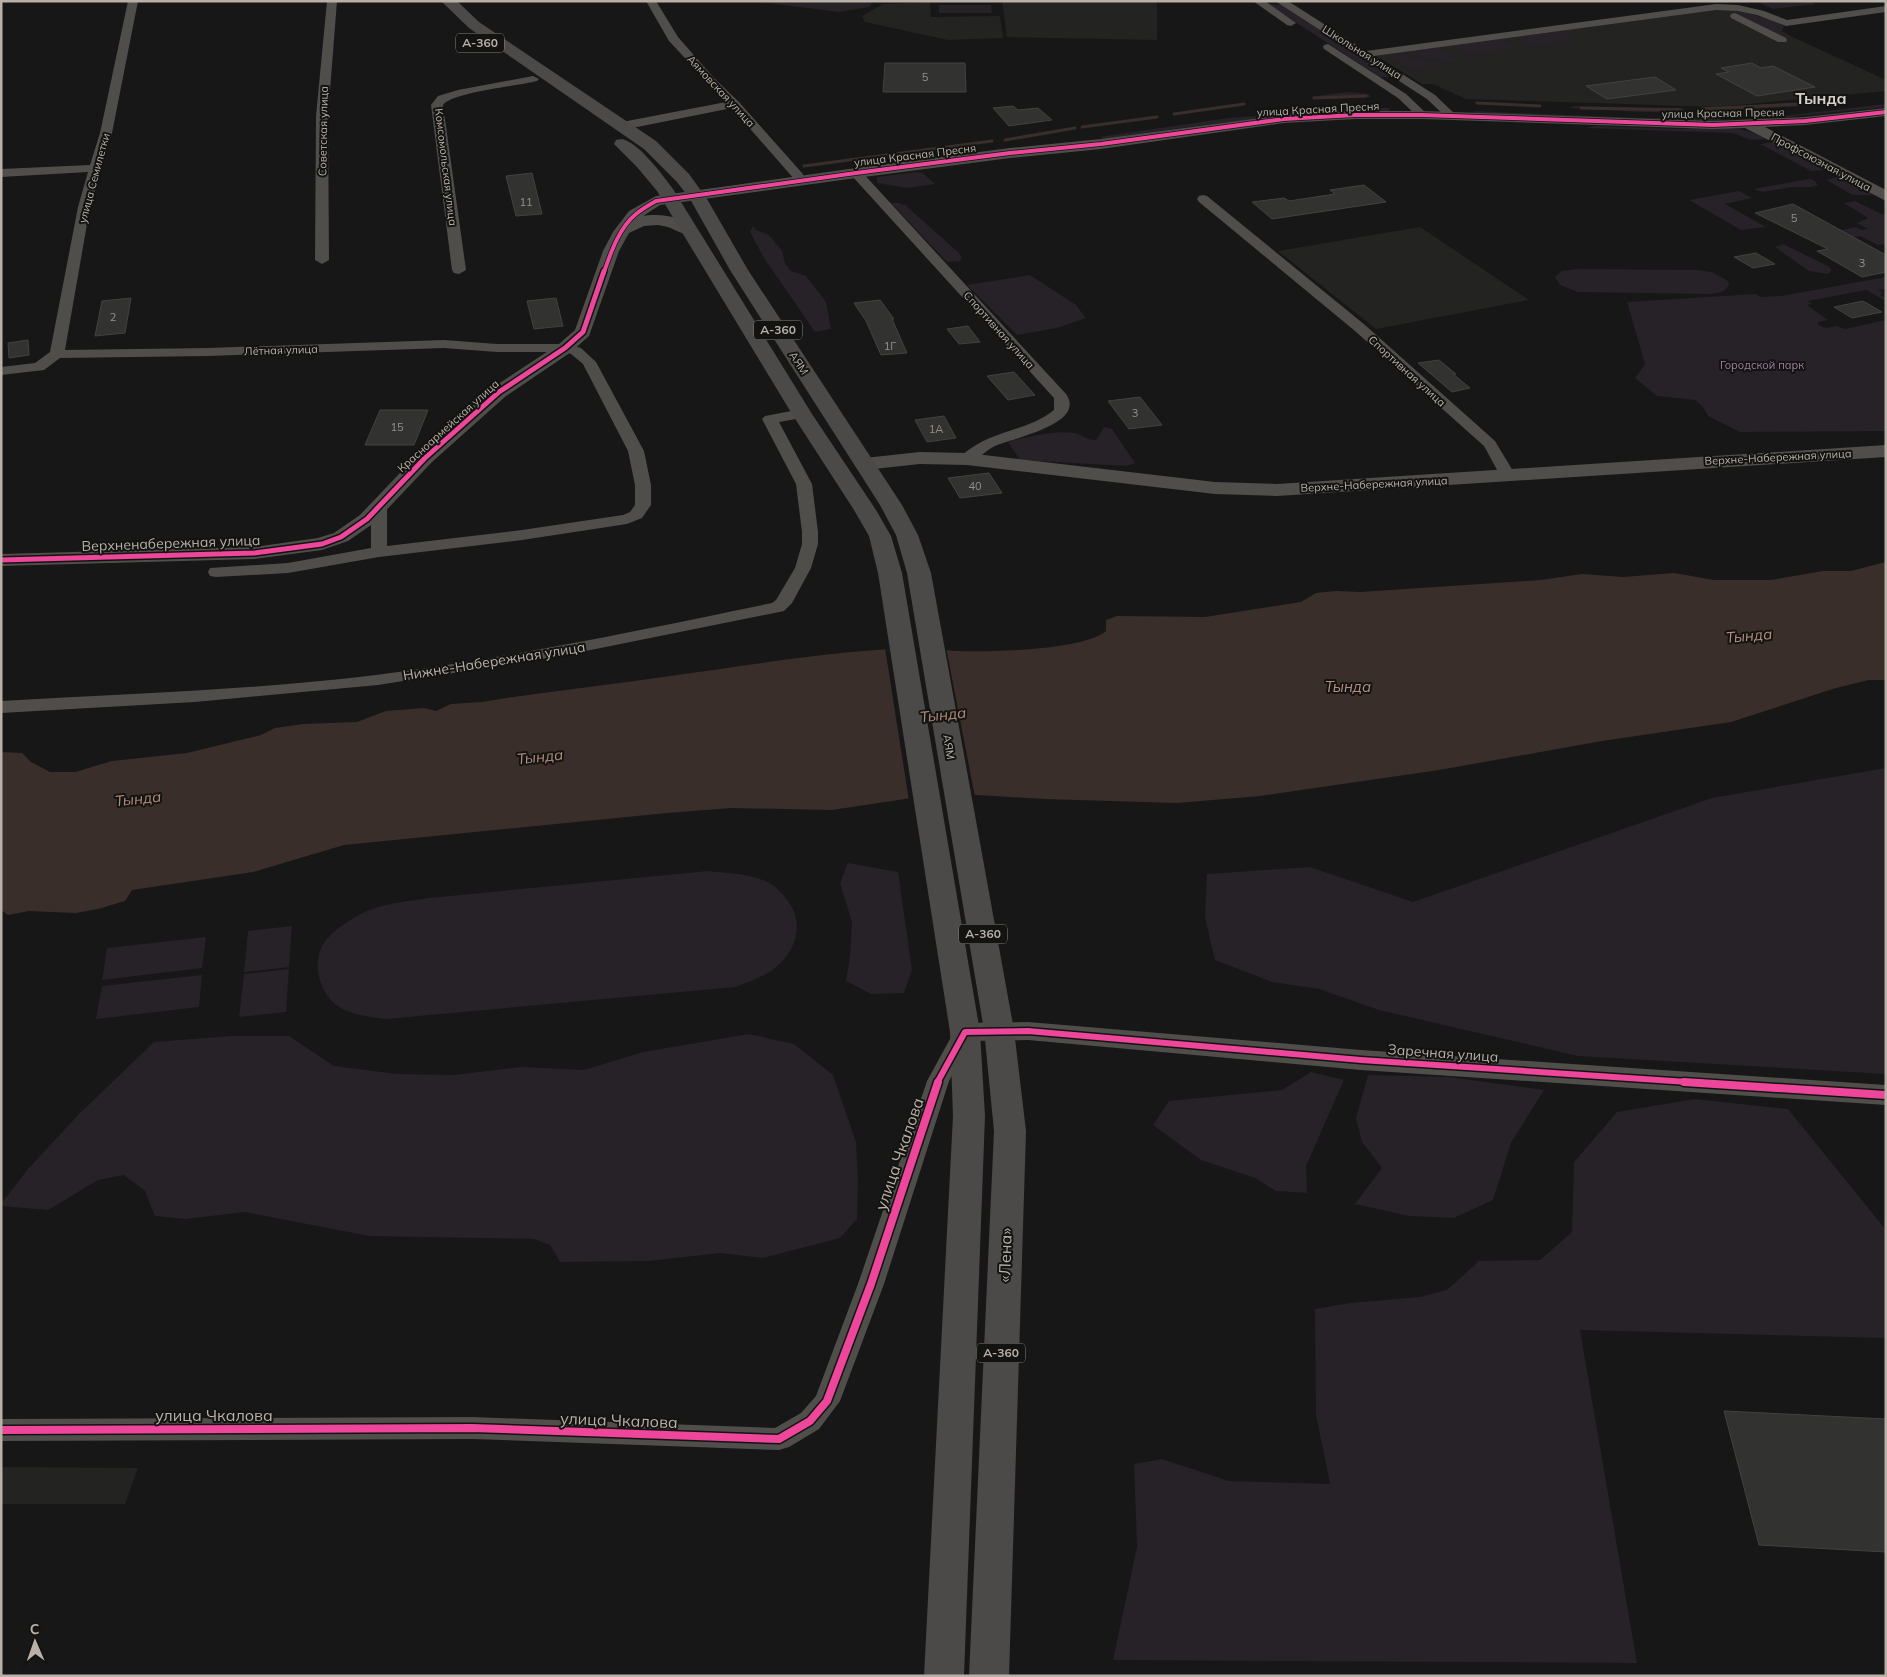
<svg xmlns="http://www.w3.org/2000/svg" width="1887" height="1677" viewBox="0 0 1887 1677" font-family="Mulish,sans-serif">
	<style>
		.built { fill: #232321 }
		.green { fill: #272128 }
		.water { fill: #3a2e2a }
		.pier { fill: #171717 }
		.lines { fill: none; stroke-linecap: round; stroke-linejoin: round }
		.stream { stroke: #3a2e2a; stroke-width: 3 }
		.building { fill: #323230; stroke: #43423f }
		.minor { fill: #504e4b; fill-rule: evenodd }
		.tertiary { fill: #504e4b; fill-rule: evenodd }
		.trunk { fill: #4c4a48; fill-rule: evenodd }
		.cycleway-far3-casing { stroke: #131311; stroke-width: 5.5 }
		.cycleway-far2-casing { stroke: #131311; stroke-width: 8 }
		.cycleway-far1-casing { stroke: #131311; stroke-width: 9 }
		.cycleway-casing { stroke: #131311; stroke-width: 11 }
		.cycleway-far3 { stroke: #ed469a; stroke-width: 4 }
		.cycleway-far2 { stroke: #ed469a; stroke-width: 5 }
		.cycleway-far1 { stroke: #ed469a; stroke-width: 6 }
		.cycleway { stroke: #ed469a; stroke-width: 8 }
		.labels { text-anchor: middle; stroke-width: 4; stroke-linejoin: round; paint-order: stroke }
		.far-street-label { font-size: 11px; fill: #b9b1a8; stroke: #131311 }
		.number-label { font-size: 11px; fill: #97918a }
		.far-park-label { font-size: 11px; fill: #a07ea4; stroke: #131311 }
		.shield { fill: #131311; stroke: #87827b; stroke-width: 1 }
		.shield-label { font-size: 12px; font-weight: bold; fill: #b9b1a8 }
		.street-label { font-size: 14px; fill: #b9b1a8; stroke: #131311 }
		.water-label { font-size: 15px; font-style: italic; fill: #b58e7e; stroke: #131311 }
		.far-district-label { font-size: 16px; font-weight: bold; fill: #d4cfc9; stroke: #131311 }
		.near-street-label { font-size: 16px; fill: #b9b1a8; stroke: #131311 }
	</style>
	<rect width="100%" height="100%" fill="#171717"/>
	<!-- built -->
	<path class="built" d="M 1002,1 L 1157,1 L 1157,40 L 1007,37 Z
		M 930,2 L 931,17 L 1000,16 L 1003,38 L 948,40 L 865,22 L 862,16 L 883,4 Z
		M 1725,6 L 1886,80 L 1886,91 L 1716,107 L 1466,99 L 1433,84 L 1422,84 L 1373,54 Z
		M 1420,227 L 1529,300 L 1376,329 L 1278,251 Z
		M 1,1467 L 138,1468 L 125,1504 L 1,1504 Z"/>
	<!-- green -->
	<path class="green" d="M 753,1 L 873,1 L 870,7 L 839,12 Z
		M 1755,1 L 1810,1 L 1815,4 L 1773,9 Z
		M 1271,4 L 1281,5 L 1393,77 L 1380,77 L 1269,5 Z
		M 939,5 L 991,5 L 992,13 L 939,13 Z
		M 1736,9 L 1777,22 L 1784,26 L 1782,31 L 1787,34 L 1777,36 L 1734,14 L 1730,10 Z
		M 1559,30 L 1577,40 L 1530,46 L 1513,36 Z
		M 1498,38 L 1516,48 L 1468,55 L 1451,45 Z
		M 1435,46 L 1460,61 L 1450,63 L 1399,51 Z
		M 1385,52 L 1444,64 L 1410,71 Z
		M 1347,92 L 1368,94 L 1371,97 L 1326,99 L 1309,97 Z
		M 1796,103 L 1807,106 L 1699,112 L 1699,110 L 1695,108 Z
		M 1886,104 L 1886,107 L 1779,118 L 1774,117 Z
		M 1573,106 L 1679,108 L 1692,112 L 1642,112 L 1569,108 Z
		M 1359,108 L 1389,108 L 1390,112 C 1293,112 1200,125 1104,139 L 1099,137 L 1228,118 Z
		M 1474,111 L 1640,118 L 1718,118 L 1723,121 L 1663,121 L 1475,114 Z
		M 1595,126 C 1622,127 1649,128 1676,129 C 1706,129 1739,122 1766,139 L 1751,140 L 1733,133 L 1586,128 Z
		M 1774,142 L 1825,170 L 1811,171 L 1760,144 Z
		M 916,172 L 923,173 L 935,184 L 907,188 L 877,183 L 877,177 Z
		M 1838,177 L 1873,195 L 1853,195 L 1826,180 Z
		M 1809,179 L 1814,180 L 1818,185 L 1812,187 L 1792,187 L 1763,192 L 1753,189 Z
		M 1739,191 L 1752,198 L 1725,204 L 1766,227 L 1741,230 L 1689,200 Z
		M 1855,201 L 1886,216 L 1886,244 L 1878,245 L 1860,236 L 1828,242 L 1819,235 L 1856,227 L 1862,230 L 1868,229 L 1857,223 L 1868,218 L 1844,203 Z
		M 891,203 L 899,203 L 905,205 L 958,252 L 962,257 L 960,261 L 947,262 Z
		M 753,226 L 756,230 L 769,235 L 782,251 L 785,263 L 791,271 L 806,276 L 826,302 L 831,329 L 815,332 L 764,258 L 750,232 Z
		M 1783,244 L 1828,266 L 1832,270 L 1828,274 L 1809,271 L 1775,247 Z
		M 1577,269 L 1698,270 L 1712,272 L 1728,281 L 1729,285 C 1725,293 1718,293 1709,294 L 1578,292 L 1560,285 L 1555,277 L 1562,271 Z
		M 1030,275 L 1076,305 L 1086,318 L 1057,328 L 1017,335 L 967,285 Z
		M 1886,277 L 1886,289 L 1879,290 L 1883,293 L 1880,295 L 1886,298 L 1886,301 L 1866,290 L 1808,301 L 1812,304 L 1807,305 L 1828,320 L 1818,322 L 1818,325 L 1826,328 L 1837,326 L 1845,329 L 1886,320 L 1886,431 L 1740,432 L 1708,416 L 1703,407 L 1695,400 L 1657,396 L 1635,378 L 1645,364 L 1627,302 L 1756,294 L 1760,297 L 1781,296 Z
		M 1104,427 L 1112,429 L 1135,463 L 1127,466 L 1020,460 L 1008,442 C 1026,437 1055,430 1074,433 C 1082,434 1087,441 1096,440 Z
		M 1886,768 L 1886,1074 L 1578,1056 L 1379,1010 L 1319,989 L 1272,982 L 1215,960 L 1205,918 L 1207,874 L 1310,867 L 1413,902 L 1712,798 Z
		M 848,863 L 898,872 L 912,970 L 904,993 L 871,994 L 846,981 L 850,956 L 852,922 L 840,883 Z
		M 708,871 C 727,873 747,873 765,881 C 776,885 784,895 790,904 C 806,929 792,958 768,973 C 759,979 746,982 736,987 L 386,1019 C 370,1017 348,1015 335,1004 C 320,992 313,966 321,948 C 327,935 341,926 352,919 C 375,904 403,902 429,898 Z
		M 292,926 L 289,967 L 244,972 L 248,931 Z
		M 206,937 L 202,968 L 102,980 L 107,948 Z
		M 289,969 L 286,1012 L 239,1017 L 244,974 Z
		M 202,975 L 199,1007 L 96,1019 L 102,986 Z
		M 749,1034 L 794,1044 L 833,1075 L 856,1142 L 858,1181 L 857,1219 L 840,1238 L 763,1258 L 720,1253 L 649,1261 L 560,1262 L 550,1245 L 534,1239 L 369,1236 L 245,1212 L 185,1219 L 155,1216 L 145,1191 L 124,1175 L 98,1180 L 48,1210 L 1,1206 L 1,1204 L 28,1169 L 79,1114 L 154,1042 L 231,1036 L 289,1036 L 334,1066 L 397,1074 L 454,1075 L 521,1067 L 584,1070 L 643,1052 Z
		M 1311,1072 L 1344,1080 L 1306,1166 L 1307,1193 L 1276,1191 L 1255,1178 L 1201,1160 L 1153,1125 L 1169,1101 L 1282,1090 Z
		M 1368,1075 L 1449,1077 L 1544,1090 L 1511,1143 L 1493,1200 L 1454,1218 L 1409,1216 L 1355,1204 L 1382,1168 L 1362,1142 L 1356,1118 Z
		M 1695,1099 L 1788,1109 L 1886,1230 L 1886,1338 L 1580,1330 L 1637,1663 L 1113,1660 L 1137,1547 L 1134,1464 L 1162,1459 L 1229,1481 L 1330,1484 L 1316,1415 L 1315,1309 L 1350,1303 L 1420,1297 L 1447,1290 L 1479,1261 L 1540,1260 L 1572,1232 L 1574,1162 L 1617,1112 Z"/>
	<!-- water -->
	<path class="water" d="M 1886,562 L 1886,680 L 1869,680 L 1836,688 L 1731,722 L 1602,741 L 1439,770 L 1260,796 L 1177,803 L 1045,799 L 945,793 L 832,810 L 731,808 L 667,813 L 344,845 L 253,872 L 132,890 L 125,901 L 98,909 L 76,913 L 29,911 L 8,915 L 1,910 L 1,752 L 22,753 L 31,762 L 50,772 L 75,772 L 112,761 L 187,753 L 261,735 L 275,728 L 303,724 L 357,722 L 386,711 L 424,708 L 436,711 L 451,704 L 482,702 C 547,691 612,685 677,675 C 758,664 843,649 924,648 C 934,648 944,650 954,651 C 987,652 1082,651 1106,631 L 1106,620 L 1117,616 L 1205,617 L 1301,602 L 1316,593 L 1336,591 L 1360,592 L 1541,580 L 1582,574 L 1623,577 L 1674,573 L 1714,580 L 1771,580 L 1823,571 L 1851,571 Z"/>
	<!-- pier -->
	<path class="pier" d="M 925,646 L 946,647 L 975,797 L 945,795 L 909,801 L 885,648 Z"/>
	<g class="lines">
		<!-- stream -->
		<path class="stream" d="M 1314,98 L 1366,96
			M 1477,103 L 1540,106
			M 1581,108 L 1681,110
			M 1703,109 L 1798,104
			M 1174,114 L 1244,104
			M 1082,127 L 1157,117
			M 1005,140 L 1075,128
			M 804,166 L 992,141"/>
	</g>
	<!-- building -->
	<path class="building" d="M 885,63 L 965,63 L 966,92 L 883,92 Z
		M 1752,63 L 1761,68 L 1773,66 L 1815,87 L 1757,96 L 1716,74 L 1729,72 L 1721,68 Z
		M 1655,77 L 1676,90 L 1607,99 L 1586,86 Z
		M 1013,106 L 1018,110 L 1038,108 L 1052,120 L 1009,126 L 993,108 Z
		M 532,173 L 542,214 L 516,216 L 506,176 Z
		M 1364,185 L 1386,202 L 1272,219 L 1252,202 L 1284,198 L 1289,201 L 1335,194 L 1330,190 Z
		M 1793,204 L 1886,255 L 1886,272 L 1862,277 L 1817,251 L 1828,249 L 1755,213 Z
		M 1756,253 L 1775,264 L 1753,268 L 1734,257 Z
		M 131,298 L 125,333 L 95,336 L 102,301 Z
		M 556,298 L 563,326 L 534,329 L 527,301 Z
		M 880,300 L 894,319 L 892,319 L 907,353 L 881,355 L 866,321 L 854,303 Z
		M 1863,301 L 1882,312 L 1852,318 L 1834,307 Z
		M 968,326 L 980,342 L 959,344 L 947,329 Z
		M 28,340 L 29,355 L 9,358 L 8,343 Z
		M 1439,360 L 1456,374 L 1453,374 L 1470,388 L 1452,392 L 1418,363 Z
		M 1014,372 L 1035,395 L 1008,400 L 987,376 Z
		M 1140,397 L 1162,425 L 1129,429 L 1108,401 Z
		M 380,410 L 428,410 L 414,445 L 365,445 Z
		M 944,416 L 956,438 L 927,442 L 915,420 Z
		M 989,473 L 1002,493 L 960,498 L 948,478 Z
		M 1724,1411 L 1886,1419 L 1886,1552 L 1759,1545 Z"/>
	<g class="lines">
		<!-- minor -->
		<path class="minor" d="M 128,1 L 138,1 L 112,133 L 90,207 L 65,350 L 208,348 L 444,340 L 497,344 L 565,344 L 581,348 L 596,362 L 644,451 L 651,485 L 651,505 L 642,518 L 627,524 L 522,540 L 379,557 L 288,573 L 216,577 L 210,576 L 208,572 L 210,568 L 288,563 L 371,548 L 371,506 L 373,503 L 385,503 L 387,506 L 387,546 L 522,530 L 623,515 L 630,512 L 635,505 L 635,485 L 628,451 L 583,364 L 571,354 L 565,352 L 497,352 L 444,348 L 208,356 L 60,358 L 44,370 L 1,375 L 1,367 L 35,363 L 50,352 L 78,207 L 88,172 L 1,177 L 1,169 L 90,165 L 100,133 Z
			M 327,1 L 337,1 L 328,116 L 329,260 L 322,264 L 315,260 L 316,116 Z
			M 646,1 L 656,1 L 678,37 L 714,78 L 739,102 L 802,173 L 804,176 L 802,179 L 794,179 L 732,108 L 622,130 L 618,129 L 616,126 L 622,122 L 726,102 L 669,41 Z
			M 1253,1 L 1265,1 L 1296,23 L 1291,26 L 1287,25 Z
			M 1275,1 L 1288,1 L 1366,51 L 1716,4 L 1738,5 L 1764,11 L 1787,20 L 1886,6 L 1886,12 L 1786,26 L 1757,15 L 1738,11 L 1716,10 L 1374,56 L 1435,95 L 1457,116 L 1451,120 L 1447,118 L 1427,99 Z
			M 1735,13 L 1786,38 L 1787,40 L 1786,42 L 1778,42 L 1731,18 L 1730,16 L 1731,14 Z
			M 1328,44 L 1406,94 L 1426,113 L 1428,115 L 1426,117 L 1418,117 L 1398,98 L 1324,49 L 1323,47 L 1324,45 Z
			M 533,76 L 539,79 L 537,81 C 519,86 452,92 443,105 L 466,270 L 459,274 L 454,273 L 452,270 L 431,105 L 438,96 L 458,90 Z
			M 856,169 L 860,170 L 1066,394 C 1087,424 1013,438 995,446 C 983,451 975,466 961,462 L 959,459 L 961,456 C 991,429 1027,432 1054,410 L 1054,398 L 852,176 L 850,173 L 852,170 Z
			M 1203,195 L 1207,196 L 1365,325 L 1495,441 L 1516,476 L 1514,479 L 1502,479 L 1484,446 L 1355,331 L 1199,202 L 1197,199 L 1199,196 Z
			M 802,409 L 807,411 L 810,414 L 807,417 L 779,422 L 812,484 L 818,532 L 818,544 L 811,568 L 792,603 L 784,611 L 566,655 L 378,685 L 195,702 L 1,713 L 1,701 C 126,694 252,690 376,675 C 509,658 641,630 772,603 L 776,600 L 795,568 L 802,544 L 802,532 L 796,484 L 762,419 L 765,416 Z
			M 964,1026 L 972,1028 L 975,1033 L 949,1081 L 884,1284 L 840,1401 L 819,1429 L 789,1447 L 779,1450 L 472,1439 L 1,1441 L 1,1419 L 472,1417 L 775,1428 L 801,1413 L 816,1396 L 858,1284 L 927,1081 L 956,1028 Z"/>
		<!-- tertiary -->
		<path class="tertiary" d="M 1886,108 L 1886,116 L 1805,125 L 1765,127 L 1886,190 L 1886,201 L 1745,128 L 1713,129 L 1422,119 L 1355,119 L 1284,123 L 1101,149 L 1010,158 L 856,178 L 660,205 L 643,216 C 659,213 688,217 698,231 L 696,234 L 684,234 L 668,227 L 658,225 L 644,226 L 629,233 L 619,251 L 589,336 L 571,352 L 506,396 L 432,462 L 374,523 L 348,541 L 322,550 L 254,559 L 1,566 L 1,554 L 254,547 L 318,538 L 334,533 L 360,515 L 418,454 L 492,388 L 559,344 L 575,330 L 603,251 L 613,232 L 629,211 L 656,196 L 856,168 L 1010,148 L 1101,139 L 1284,115 L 1355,111 L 1422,111 L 1713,121 L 1805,117 Z
			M 1886,445 L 1886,457 L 1277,496 L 1215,494 L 967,465 L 920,464 L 864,470 L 857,468 L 854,464 L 857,460 L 864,458 L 920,452 L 967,453 L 1215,482 L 1277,484 Z
			M 1028,1022 L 1361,1050 L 1886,1085 L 1886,1105 L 1361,1070 L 1028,1040 L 965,1041 L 955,1039 L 951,1032 L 955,1025 L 965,1023 Z"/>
		<!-- trunk -->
		<path class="trunk" d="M 441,1 L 457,1 L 479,22 L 656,141 L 689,174 L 707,199 L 748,270 L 902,505 L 918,535 L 931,573 L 1014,1030 L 1026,1131 L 1009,1676 L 969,1676 L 994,1131 L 984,1030 L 907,573 L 896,535 L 880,505 L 730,270 L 690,199 L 677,182 L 644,149 L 469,28 Z
			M 622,139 C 639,143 662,174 673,189 L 812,414 L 876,510 L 891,536 L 902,573 L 980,1032 L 985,1116 L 964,1676 L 924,1676 L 953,1116 L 950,1032 L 878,573 L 869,536 L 854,510 L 792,414 L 657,191 L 637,167 L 614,144 L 616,140 Z"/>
		<!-- cycleway-far3 casing -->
		<g class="cycleway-far3-casing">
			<path id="cycleway-far3" d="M 604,272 C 611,252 619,228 636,214 C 642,209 649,205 656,201 L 856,173 L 1010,153 L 1101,144 L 1284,119 L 1355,115 L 1422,115 L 1713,125 L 1805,121 L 1886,112"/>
		</g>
		<!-- cycleway-far2 casing -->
		<g class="cycleway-far2-casing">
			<path id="cycleway-far2" d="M 1,560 L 254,553 L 322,544 L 341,537 L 367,519 L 425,458 L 499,392 L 565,348 L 583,332 L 604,271"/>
		</g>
		<!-- cycleway-far1 casing -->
		<g class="cycleway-far1-casing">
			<path id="cycleway-far1" d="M 937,1083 L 965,1032 L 1028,1031 L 1361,1060 L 1703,1083"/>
		</g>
		<!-- cycleway casing -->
		<g class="cycleway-casing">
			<path id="cycleway" d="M 1684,1082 L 1886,1095
				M 1,1430 L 472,1428 L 779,1439 L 810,1421 L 827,1401 L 871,1284 L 938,1082"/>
		</g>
		<!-- cycleway-far3 -->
		<use href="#cycleway-far3" class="cycleway-far3"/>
		<!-- cycleway-far2 -->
		<use href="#cycleway-far2" class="cycleway-far2"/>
		<!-- cycleway-far1 -->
		<use href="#cycleway-far1" class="cycleway-far1"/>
		<!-- cycleway -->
		<use href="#cycleway" class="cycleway"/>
	</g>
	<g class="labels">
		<!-- far-street labels -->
		<g class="far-street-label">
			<text transform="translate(1362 52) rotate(32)" y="4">Школьная улица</text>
			<text transform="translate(721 91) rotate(47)" y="4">Аямовская улица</text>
			<text transform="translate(1318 109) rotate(-3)" y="4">улица Красная Пресня</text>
			<text transform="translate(1723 113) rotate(-1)" y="4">улица Красная Пресня</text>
			<text transform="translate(323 131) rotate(-89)" y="4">Советская улица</text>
			<text transform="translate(915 155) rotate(-7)" y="4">улица Красная Пресня</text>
			<text transform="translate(1821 162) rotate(28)" y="4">Профсоюзная улица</text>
			<text transform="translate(446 167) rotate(83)" y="4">Комсомольская улица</text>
			<text transform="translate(94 178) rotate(-75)" y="4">улица Семилетки</text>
			<text transform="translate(999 330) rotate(48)" y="4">Спортивная улица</text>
			<text transform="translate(281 350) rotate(-2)" y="4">Лётная улица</text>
			<text transform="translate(799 363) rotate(57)" y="4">АЯМ</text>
			<text transform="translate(1407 371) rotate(42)" y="4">Спортивная улица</text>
			<text transform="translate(448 426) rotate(-42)" y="4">Красноармейская улица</text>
			<text transform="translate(1778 457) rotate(-3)" y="4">Верхне-Набережная улица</text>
			<text transform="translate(1374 484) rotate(-3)" y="4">Верхне-Набережная улица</text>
			<text transform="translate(949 747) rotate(80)" y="4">АЯМ</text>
		</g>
		<!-- number labels -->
		<g class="number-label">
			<text x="925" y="81">5</text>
			<text x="526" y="206">11</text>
			<text x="1794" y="222">5</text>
			<text x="1862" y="267">3</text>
			<text x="113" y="321">2</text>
			<text x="890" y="350">1Г</text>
			<text x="1135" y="417">3</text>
			<text x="397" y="431">15</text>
			<text x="936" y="433">1А</text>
			<text x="975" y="490">40</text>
		</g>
		<!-- far-park labels -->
		<g class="far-park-label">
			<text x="1762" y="369">Городской парк</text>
		</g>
		<!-- shield labels -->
		<g class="shield">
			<rect x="456" y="33.5" width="48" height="19" rx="4"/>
			<rect x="754" y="320.5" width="48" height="19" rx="4"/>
			<rect x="959" y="924.5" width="48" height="19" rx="4"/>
			<rect x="977" y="1343.5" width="48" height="19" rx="4"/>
		</g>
		<g class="shield-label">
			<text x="480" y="47">А-360</text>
			<text x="778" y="334">А-360</text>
			<text x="983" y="938">А-360</text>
			<text x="1001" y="1357">А-360</text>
		</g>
		<!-- street labels -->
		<g class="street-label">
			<text transform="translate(171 543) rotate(-2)" y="5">Верхненабережная улица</text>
			<text transform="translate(494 661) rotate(-9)" y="5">Нижне-Набережная улица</text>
			<text transform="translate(1443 1053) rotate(4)" y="5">Заречная улица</text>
		</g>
		<!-- water labels -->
		<g class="water-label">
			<text transform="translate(1749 636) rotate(-5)" y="5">Тында</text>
			<text x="1348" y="692">Тында</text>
			<text transform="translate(943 715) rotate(-6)" y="5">Тында</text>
			<text transform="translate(540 757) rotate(-6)" y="5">Тында</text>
			<text transform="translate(138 799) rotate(-6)" y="5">Тында</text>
		</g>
		<!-- far-district labels -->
		<g class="far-district-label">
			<text x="1821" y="104">Тында</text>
		</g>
		<!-- near-street labels -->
		<g class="near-street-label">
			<text transform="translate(899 1154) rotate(-71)" y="6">улица Чкалова</text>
			<text transform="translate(1005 1255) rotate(-88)" y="6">«Лена»</text>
			<text x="214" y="1421">улица Чкалова</text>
			<text transform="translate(619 1420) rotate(2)" y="6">улица Чкалова</text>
		</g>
	</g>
	<!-- border -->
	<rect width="1887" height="1677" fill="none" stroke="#b9b1a8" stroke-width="5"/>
	<!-- north arrow -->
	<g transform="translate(35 1642) rotate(358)" stroke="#131311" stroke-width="4" paint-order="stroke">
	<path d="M0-4L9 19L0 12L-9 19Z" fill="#b9b1a8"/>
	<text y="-8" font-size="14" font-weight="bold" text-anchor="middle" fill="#b9b1a8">С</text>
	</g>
</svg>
